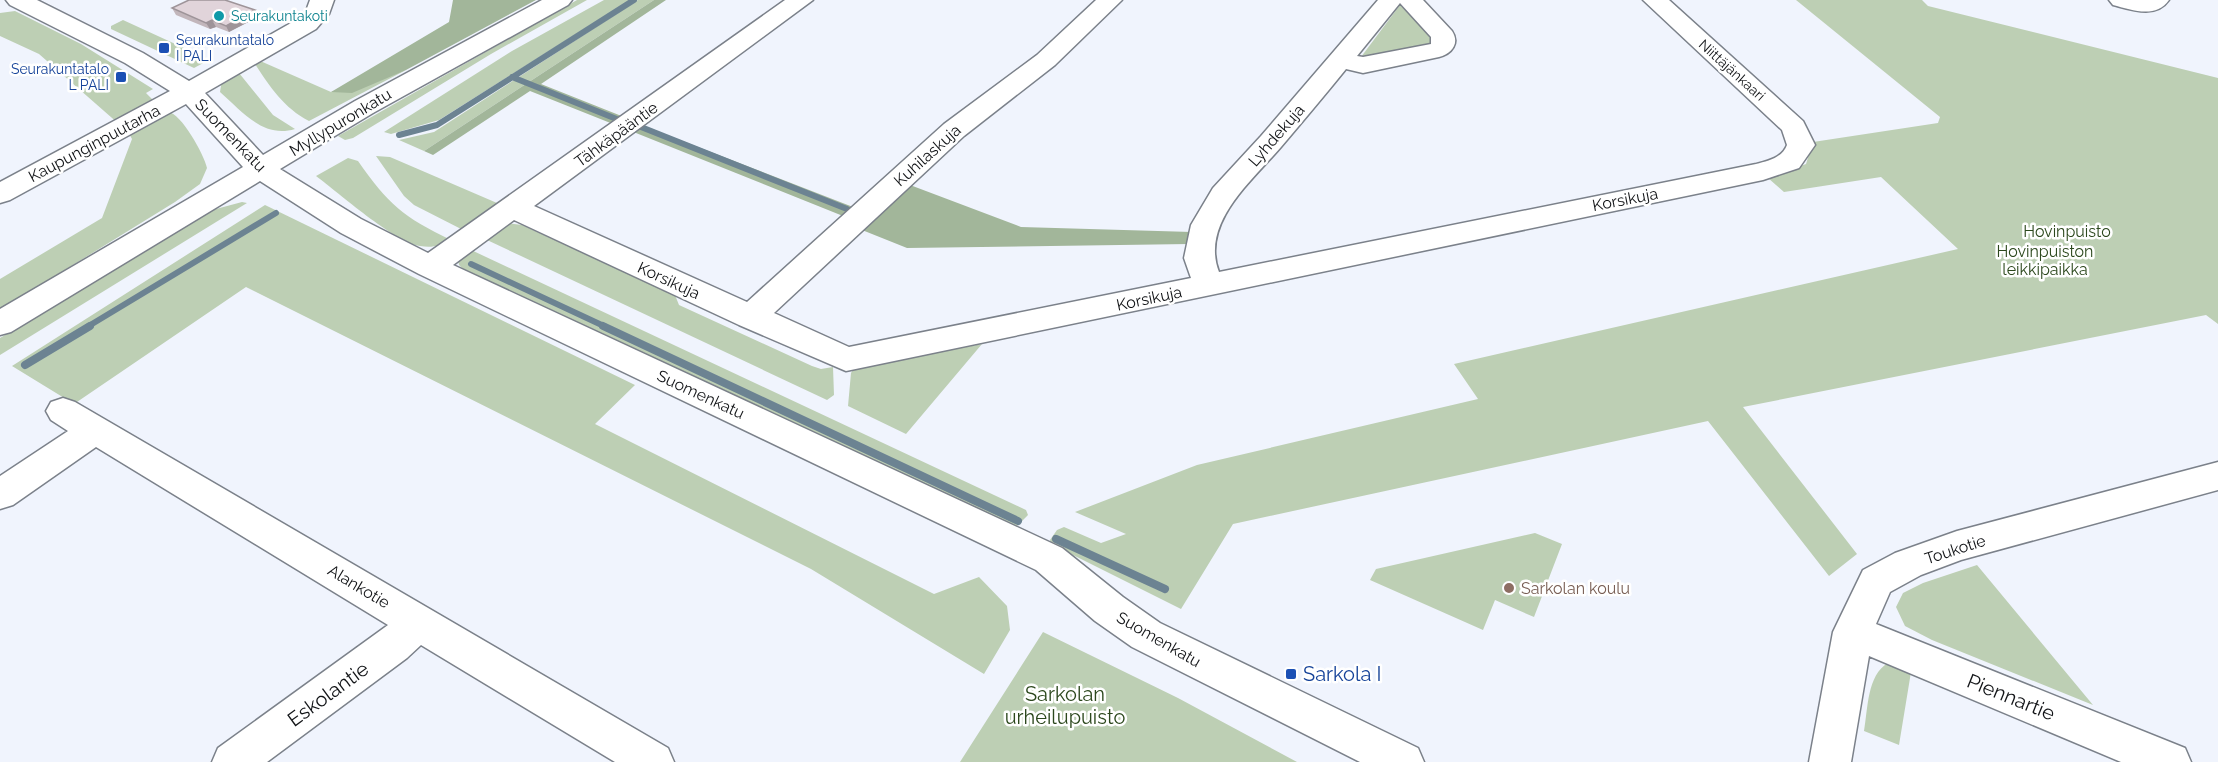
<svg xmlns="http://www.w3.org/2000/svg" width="2218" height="762" viewBox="0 0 2218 762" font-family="Raleway,sans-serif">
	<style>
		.green { fill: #bdcfb4 }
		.forest { fill: #a2b69a }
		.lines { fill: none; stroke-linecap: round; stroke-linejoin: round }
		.stream-far1 { stroke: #6c8392; stroke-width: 6 }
		.stream { stroke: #6c8392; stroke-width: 8 }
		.minor-casing { stroke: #7b818a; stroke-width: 3 }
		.minor { fill: #fff; fill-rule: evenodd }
		.wall { fill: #c2b6bb }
		.shaded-wall { fill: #9e9499 }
		.building { fill: #e1d4da; stroke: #9e9499; stroke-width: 1.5 }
		.culture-dot { fill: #0f9aa8; stroke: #fff; stroke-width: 2 }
		.transit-dot { fill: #1a4fb4; stroke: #fff; stroke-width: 2 }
		.education-dot { fill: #8d6e63; stroke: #fff; stroke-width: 2 }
		.labels { text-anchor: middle; stroke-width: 5; stroke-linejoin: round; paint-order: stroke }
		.far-culture-label { font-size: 14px; fill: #0d838f; stroke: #fff; text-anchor: start }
		.far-transit-label { font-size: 14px; fill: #164399; stroke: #fff; text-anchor: start }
		.far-street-label { font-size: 14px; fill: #121417; stroke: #fff }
		.street-label { font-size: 16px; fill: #121417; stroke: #fff }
		.park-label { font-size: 16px; fill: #2c481d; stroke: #fff }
		.education-label { font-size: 16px; fill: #785e54; stroke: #fff; text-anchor: start }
		.near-transit-label { font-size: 20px; fill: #164399; stroke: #fff; text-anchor: start }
		.near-street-label { font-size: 20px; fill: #121417; stroke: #fff }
		.near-park-label { font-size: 20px; fill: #2c481d; stroke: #fff }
	</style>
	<rect width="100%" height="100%" fill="#f0f4fd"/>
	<!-- green -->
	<path class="green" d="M 577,0 L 587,0 L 491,54 L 353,138 L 345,140 L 338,136 Z
		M 604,0 L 630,0 L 439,120 L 391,134 L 384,132 L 512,51 Z
		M 638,0 L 654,0 L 424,151 L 399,140 L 434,132 Z
		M 1796,0 L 1922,0 L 1928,6 L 2218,78 L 2218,324 L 2206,315 L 1743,407 L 1857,554 L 1829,576 L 1708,421 L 1233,524 L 1181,609 L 1051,544 L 1050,540 L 1057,530 L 1064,527 L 1101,543 L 1126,534 L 1075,512 L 1197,465 L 1478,399 L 1454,364 L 1958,249 L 1881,177 L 1784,192 L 1768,178 L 1806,164 L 1813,142 L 1938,123 L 1940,117 Z
		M 1400,5 L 1433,34 L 1433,44 L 1367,59 L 1361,57 Z
		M 15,11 L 81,44 L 153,89 L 146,93 L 153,100 L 120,125 L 39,54 L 0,36 L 0,13 Z
		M 123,20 L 208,59 L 207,61 L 194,68 L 111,29 L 111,26 Z
		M 258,60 L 331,92 L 406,70 L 309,121 C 284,108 270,87 255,64 Z
		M 239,73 L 273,115 L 295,129 C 263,139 242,111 220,92 L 222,80 Z
		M 168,112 C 181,113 204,154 207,168 L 200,184 L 175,202 L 0,310 L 0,279 L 102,218 L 132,139 L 127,130 Z
		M 376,156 L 390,157 L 497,203 L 498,206 L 465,231 L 414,205 L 404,196 Z
		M 348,158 L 358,161 C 388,204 403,217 451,240 C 440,246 432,248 420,246 C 394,242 339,193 316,176 Z
		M 242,202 L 247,203 L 0,355 L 0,338 L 195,220 L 216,209 Z
		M 265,205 L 635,385 L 595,424 L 934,594 L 979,577 L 1007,606 L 1010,630 L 984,674 L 811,569 L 246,287 L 74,404 L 12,366 Z
		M 507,223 L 522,225 L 675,295 L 679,305 L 812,366 L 821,369 L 833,367 L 834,395 L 827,400 L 487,240 L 487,236 Z
		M 469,249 L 1026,510 L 1028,515 L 1016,527 L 464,270 L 459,265 L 458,260 Z
		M 982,344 L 906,434 L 848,406 L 851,373 L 854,368 Z
		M 1535,533 L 1562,544 L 1534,617 L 1495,600 L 1483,630 L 1370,580 L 1376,569 Z
		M 1977,565 L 2093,705 L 1932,640 L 1905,626 L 1896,607 L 1903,593 L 1923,583 Z
		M 1043,632 L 1178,698 L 1297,762 L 960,762 Z
		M 1888,663 L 1911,672 L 1899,745 L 1864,731 C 1868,709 1867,675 1888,663 Z"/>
	<!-- forest -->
	<path class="forest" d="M 453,0 L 536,0 L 406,70 L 352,93 L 331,92 L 449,22 Z
		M 654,0 L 666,0 L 541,84 L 624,117 L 613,124 L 530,91 L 433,155 L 424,151 Z
		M 641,125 L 853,207 L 843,216 L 631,131 Z
		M 910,185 L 1021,227 L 1192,232 L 1189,244 L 907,248 L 862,230 Z"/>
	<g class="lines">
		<!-- stream-far1 -->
		<path class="stream-far1" d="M 512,77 L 619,120
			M 641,127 L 847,209
			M 399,135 L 437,125 L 634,0
			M 471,264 L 606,327
			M 87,327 L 276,213"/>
		<!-- stream -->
		<path class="stream" d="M 603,326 L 1018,521
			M 25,365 L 90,326
			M 1056,539 L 1165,589"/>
		<!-- minor casing -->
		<g class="minor-casing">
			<path id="minor" d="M 6,0 L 37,0 L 143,53 L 189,81 L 298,19 L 306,11 L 310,0 L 334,0 L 329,14 L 316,29 L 205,93 L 263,155 L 355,101 L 542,0 L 572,0 L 568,5 L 373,113 L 280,169 L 361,219 L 428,253 L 785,0 L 813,0 L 534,206 L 747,302 L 944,124 L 1037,55 L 1096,0 L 1122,0 L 1055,65 L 964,136 L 774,313 L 849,347 L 1191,278 L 1184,258 L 1191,225 L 1213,188 L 1261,136 L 1378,0 L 1423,0 L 1452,31 C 1460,43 1452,54 1439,57 L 1363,73 L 1346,69 C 1325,95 1303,121 1281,147 C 1252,181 1200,223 1219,272 L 1756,164 C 1768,161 1782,158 1787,145 L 1782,130 L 1643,0 L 1669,0 L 1803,121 L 1815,145 L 1799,168 L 1763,180 L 846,371 L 739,325 L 514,220 L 453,265 L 1062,548 L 1123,597 L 1160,623 L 1418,748 L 1424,762 L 1360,762 L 1132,647 L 1095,621 L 1036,570 L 419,274 L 341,233 L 260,181 L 11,332 L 0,335 L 0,309 L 243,167 L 186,104 L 10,200 L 0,203 L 0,182 L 170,91 L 125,63 L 10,5 ZM 1400,3 L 1431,37 L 1431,44 L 1363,57 L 1357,56 Z
				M 2109,0 L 2169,0 C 2156,19 2132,10 2113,5 Z
				M 63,398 L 75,402 L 668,748 L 674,762 L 615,762 L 421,645 L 407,658 L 267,762 L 212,762 L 218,748 L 388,625 L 96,447 L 13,505 L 0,509 L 0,476 L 68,431 L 51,420 L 46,411 L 51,402 Z
				M 2218,462 L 2218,490 L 1961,560 L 1921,575 L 1890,592 L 1876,624 L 2185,748 L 2191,762 L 2121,762 L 1869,656 L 1851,762 L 1809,762 L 1833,632 L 1863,570 L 1895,553 L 1957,531 Z"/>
		</g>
		<!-- minor -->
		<use href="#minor" class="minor"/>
	</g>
	<!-- wall -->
	<path class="wall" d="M 172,8 L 255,10 L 258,17 L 229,32 L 216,27 L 210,29 L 176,15 Z"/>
	<!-- shaded-wall -->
	<path class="shaded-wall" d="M 255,10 L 258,17 L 229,32 L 226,26 Z
		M 212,20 L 216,27 L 210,29 L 206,23 Z"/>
	<!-- building -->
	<path class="building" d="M 189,0 L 225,0 L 255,10 L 226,26 L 212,20 L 206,23 L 172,8 Z"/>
	<!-- markers -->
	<circle class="culture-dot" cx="219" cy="16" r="6"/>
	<g class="transit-dot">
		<rect x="158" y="42" width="12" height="12" rx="3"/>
		<rect x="115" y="71" width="12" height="12" rx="3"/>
		<rect x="1285" y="668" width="12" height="12" rx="3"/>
	</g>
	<circle class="education-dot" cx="1509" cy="588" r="6"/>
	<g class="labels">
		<!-- far-culture labels -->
		<g class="far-culture-label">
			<text x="231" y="21">Seurakuntakoti</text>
		</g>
		<!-- far-transit labels -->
		<g class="far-transit-label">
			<text x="176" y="45">Seurakuntatalo<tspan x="176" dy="16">I PALI</tspan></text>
			<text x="109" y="74" text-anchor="end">Seurakuntatalo<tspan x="109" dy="16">L PALI</tspan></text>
		</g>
		<!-- far-street labels -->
		<g class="far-street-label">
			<text transform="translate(1732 70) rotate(42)" y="5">Niittäjänkaari</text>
		</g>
		<!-- street labels -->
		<g class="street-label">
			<text transform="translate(340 122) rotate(-31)" y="6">Myllypuronkatu</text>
			<text transform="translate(616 134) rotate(-36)" y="6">Tähkäpääntie</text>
			<text transform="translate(231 135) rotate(46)" y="6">Suomenkatu</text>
			<text transform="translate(1276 135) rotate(-49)" y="6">Lyhdekuja</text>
			<text transform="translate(94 143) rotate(-28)" y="6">Kaupunginpuutarha</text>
			<text transform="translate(927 155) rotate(-42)" y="6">Kuhilaskuja</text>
			<text transform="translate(1625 199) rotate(-11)" y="6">Korsikuja</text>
			<text transform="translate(669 280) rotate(25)" y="6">Korsikuja</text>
			<text transform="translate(1149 298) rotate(-12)" y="6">Korsikuja</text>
			<text transform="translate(701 394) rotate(25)" y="6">Suomenkatu</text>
			<text transform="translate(1955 549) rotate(-18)" y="6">Toukotie</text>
			<text transform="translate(359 586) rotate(31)" y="6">Alankotie</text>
			<text transform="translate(1159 639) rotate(30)" y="6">Suomenkatu</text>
		</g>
		<!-- park labels -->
		<g class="park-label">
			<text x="2067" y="237">Hovinpuisto</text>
			<text x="2045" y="257">Hovinpuiston<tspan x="2045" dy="18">leikkipaikka</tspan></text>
		</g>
		<!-- education labels -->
		<g class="education-label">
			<text x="1521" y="594">Sarkolan koulu</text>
		</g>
		<!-- near-transit labels -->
		<g class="near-transit-label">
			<text x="1303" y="681">Sarkola I</text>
		</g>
		<!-- near-street labels -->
		<g class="near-street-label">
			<text transform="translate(328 694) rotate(-36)" y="7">Eskolantie</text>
			<text transform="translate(2011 697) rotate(22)" y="7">Piennartie</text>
		</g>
		<!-- near-park labels -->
		<g class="near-park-label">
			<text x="1065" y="701">Sarkolan<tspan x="1065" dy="23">urheilupuisto</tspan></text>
		</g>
	</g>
</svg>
